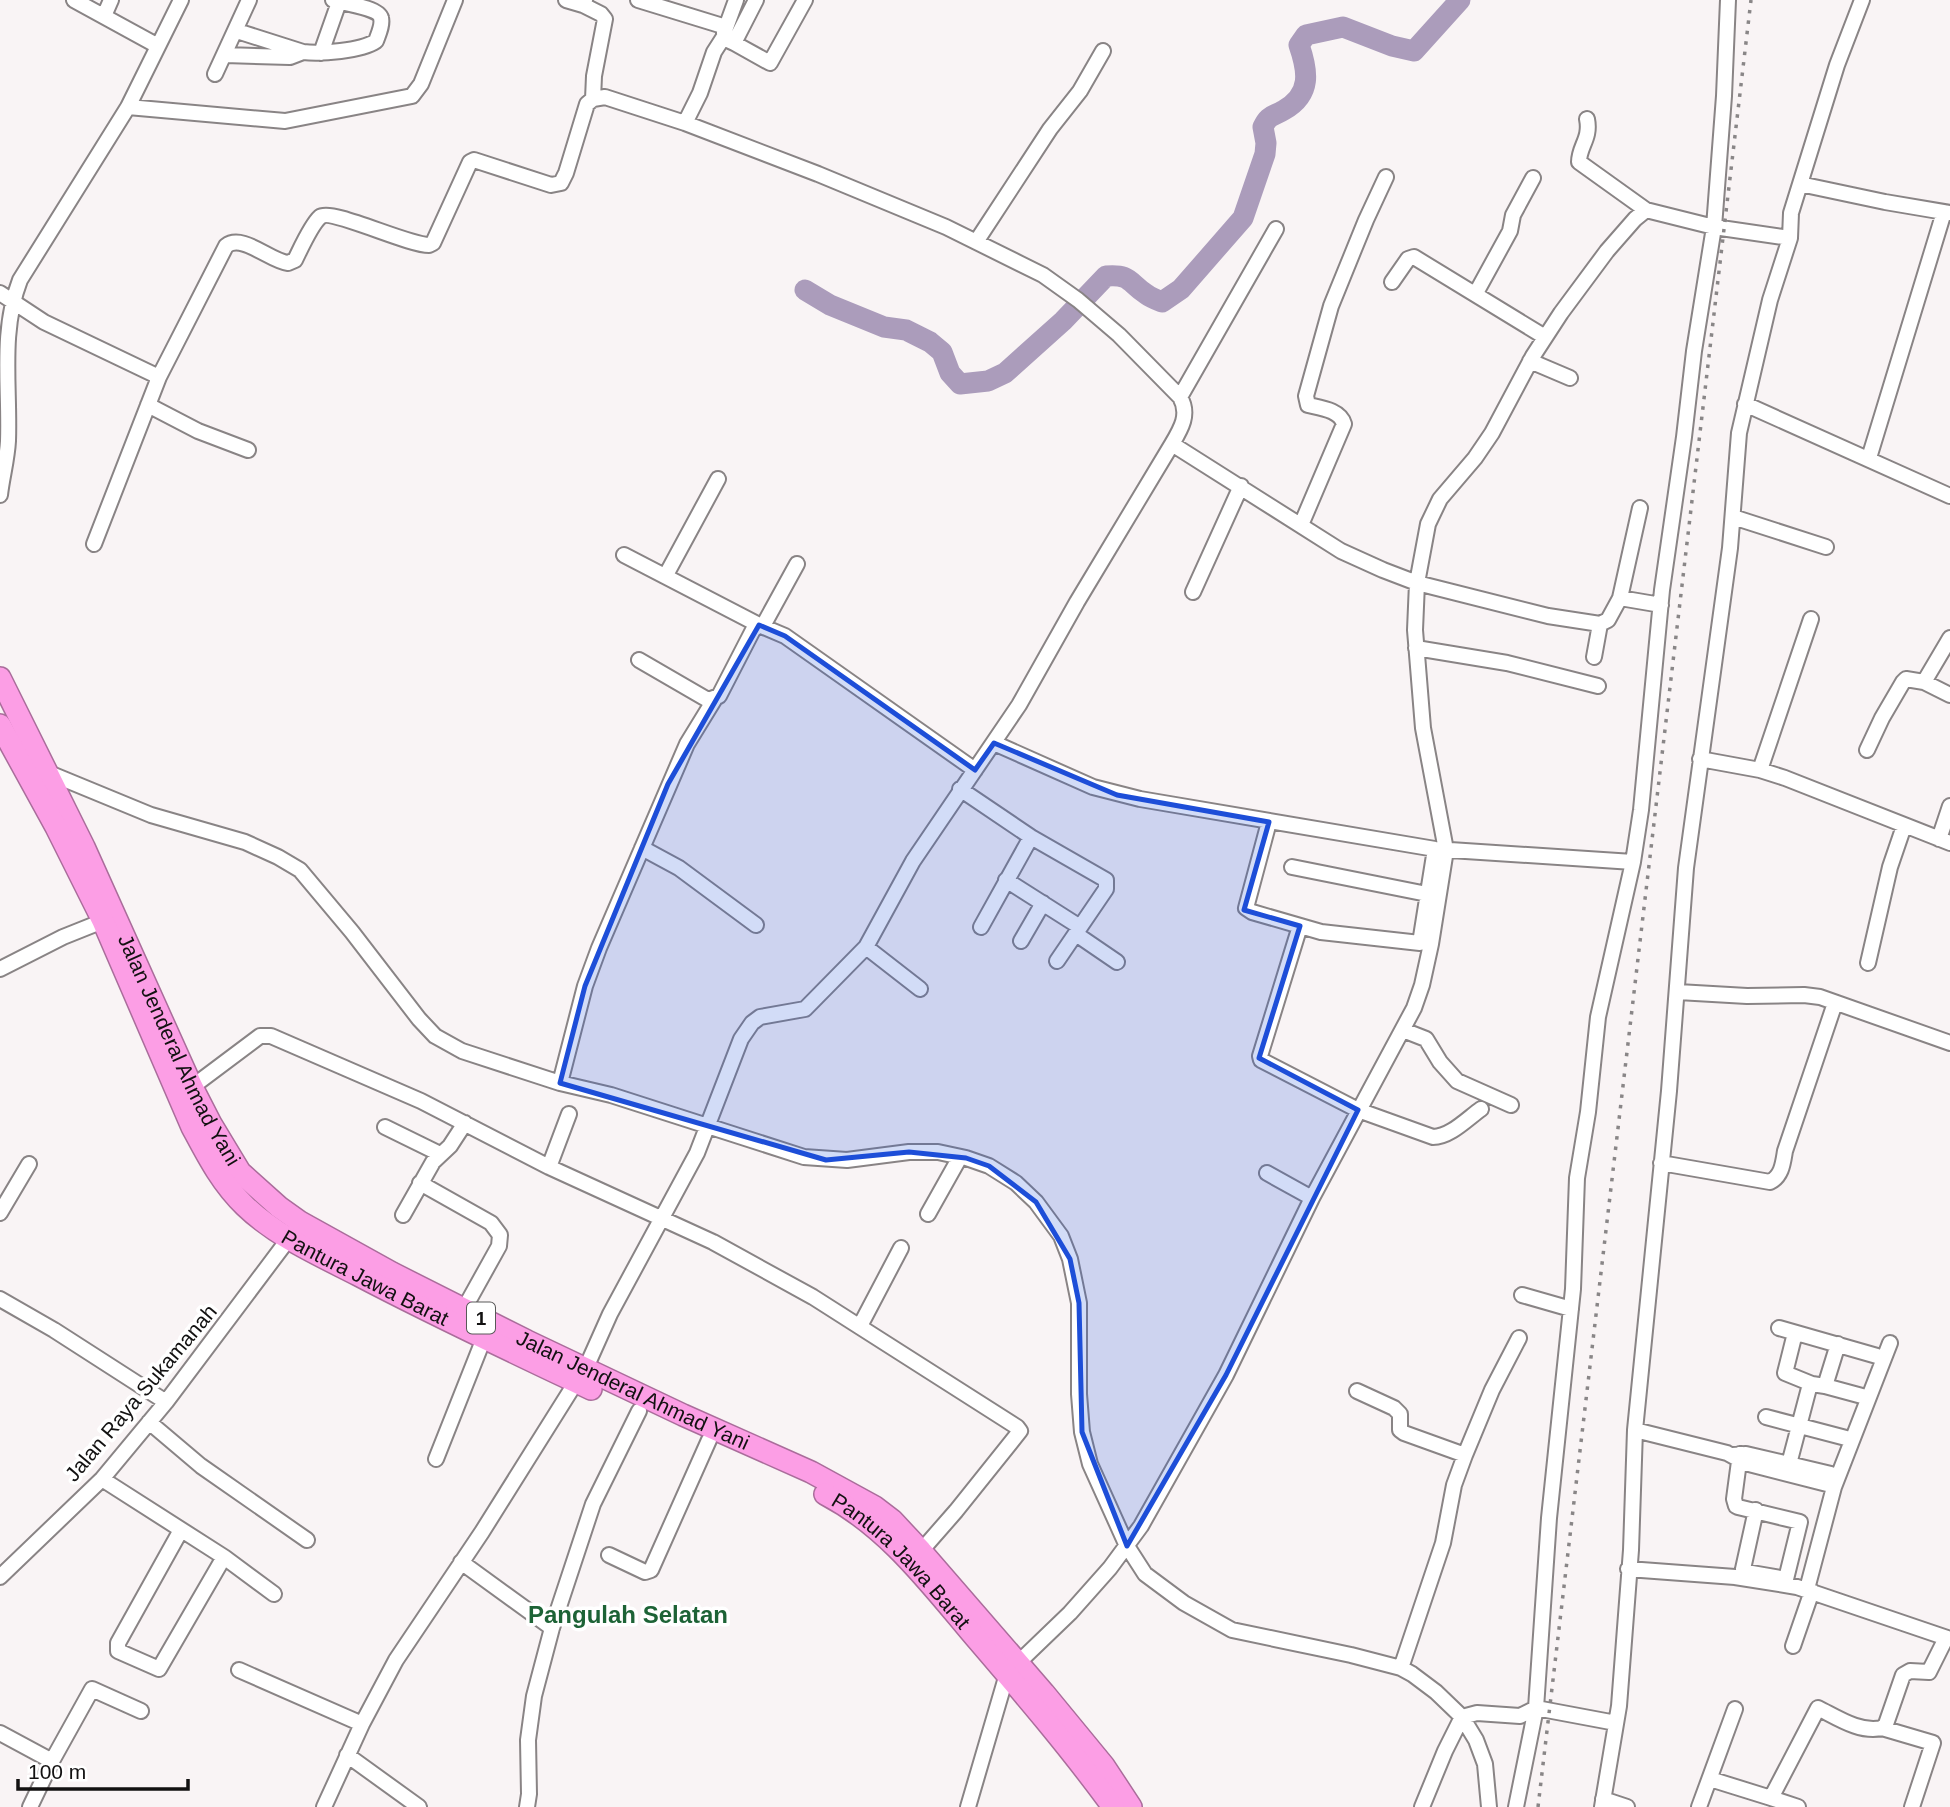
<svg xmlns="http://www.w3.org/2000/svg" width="1950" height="1807" viewBox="0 0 1950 1807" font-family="Arial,sans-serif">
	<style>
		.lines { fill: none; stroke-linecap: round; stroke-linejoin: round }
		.river { stroke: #ab9cbb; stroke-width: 21 }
		.minor-casing { stroke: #898485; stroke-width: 18 }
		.highway-casing { stroke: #aa6d9b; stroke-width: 24 }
		.minor { stroke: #fff; stroke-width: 14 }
		.highway { stroke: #fc9ee5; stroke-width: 21 }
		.rail { stroke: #898687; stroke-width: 3.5; stroke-dasharray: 3.5 7; stroke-linecap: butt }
		.marked { fill: #1d4ed8; fill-opacity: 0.2; stroke: #1d4ed8; stroke-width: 5; stroke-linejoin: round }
		.labels { text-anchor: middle; stroke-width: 7; stroke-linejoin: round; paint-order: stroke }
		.shield { fill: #fff; stroke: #595858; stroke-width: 2 }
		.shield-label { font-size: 19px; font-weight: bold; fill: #121111 }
		.street-label { font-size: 21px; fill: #121111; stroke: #fff }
		.quarter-label { font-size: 24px; font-weight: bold; fill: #1d6336; stroke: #fff }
	</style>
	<rect width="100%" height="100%" fill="#f9f4f5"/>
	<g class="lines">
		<!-- river -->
		<path class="river" d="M 805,290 L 830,305 L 884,327 L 906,330 L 930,342 L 942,352 L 950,373 L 960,384 L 988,381 L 1005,373 L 1063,321 L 1106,276 C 1131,274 1128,282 1146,294 C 1150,297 1157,300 1162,302 L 1181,289 L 1243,218 L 1265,154 L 1266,143 L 1263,127 C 1269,114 1273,117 1284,110 C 1312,94 1308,71 1299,45 L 1306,35 L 1343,27 L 1392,46 L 1414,51 L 1460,0"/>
		<!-- minor casing -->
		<g class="minor-casing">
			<path id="minor" d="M 74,0 L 158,46
				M 566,0 L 583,5 L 585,0
				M 638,0 L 726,27
				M 583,5 L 601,14 L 605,19 L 594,76 L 593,99
				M 104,16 L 111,0
				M 237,31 L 303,52 C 321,54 361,51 376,41 C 378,35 383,25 381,18 C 379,8 343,3 333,0
				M 724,33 L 736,0
				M 734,43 L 770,63 L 805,0
				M 321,53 L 339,2
				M 225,55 L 290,57 L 303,52
				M 215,74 L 249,0
				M 128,107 L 285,121 L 412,96 L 421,84 L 455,0
				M 1587,119 C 1591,139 1579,146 1579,162 L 1646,210
				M 685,123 L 700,93 L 714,52 L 723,38 L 734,43 L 756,0
				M 1800,184 L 1885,202 L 1950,213
				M 976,242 L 1050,129 L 1080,91 L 1103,51
				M 1392,282 L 1408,259 L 1414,257 L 1545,337
				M 0,293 L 44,322 L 159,377 L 226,246 C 242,233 270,261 288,263 L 295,260 C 301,248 311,225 320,217 C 331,208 407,245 429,245 L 433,243 L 470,162 L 474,160 L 551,185 L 561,183 L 566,173 L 587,104 L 593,99 L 605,97 L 685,123 L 818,174 L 946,227 L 1043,275 L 1078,300 L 1119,335 L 1180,397 C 1190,414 1181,429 1172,444
				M 1476,293 L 1510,231 L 1513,215 L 1533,178
				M 1530,361 L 1570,378
				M 1180,397 L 1276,229
				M 1745,404 L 1950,496
				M 148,405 L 198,431 L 248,450
				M 1869,458 L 1944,212
				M 0,495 C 2,477 7,460 8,441 C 10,387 0,332 20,280 L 128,107 L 181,0
				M 1733,517 L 1826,547
				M 1301,525 L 1344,424 C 1340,410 1321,408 1308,405 L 1306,396 L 1331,306 L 1366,220 L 1386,177
				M 94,544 L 159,377
				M 624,555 L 759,625
				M 666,575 L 718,479
				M 1193,592 L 1241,486
				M 1620,598 L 1640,508
				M 763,626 L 797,564
				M 1950,638 L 1924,682 L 1950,695
				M 1416,648 L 1507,663 L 1598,686
				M 1594,657 L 1600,624
				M 639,660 L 708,700 L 719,696 L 753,630 L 759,625 L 785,636 L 975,770
				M 994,743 L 1093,787 L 1140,799 L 1435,849 L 1633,862
				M 1867,750 L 1882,718 L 1903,682 L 1906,679 L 1924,682
				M 1700,759 L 1760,770 L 1785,778 L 1950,843
				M 1760,770 L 1811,619
				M 49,773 L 151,815 L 245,842 L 278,857 L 300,870 L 352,932 L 419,1019 L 435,1036 L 462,1051 L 560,1083 L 611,1095 L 804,1157 L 847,1160 L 909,1152 L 938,1152 L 966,1158 L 989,1166 L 1016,1183 L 1036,1202 L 1061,1236 L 1070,1259 L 1079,1303 L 1079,1394 L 1082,1432 L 1090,1464 L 1127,1546 L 1145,1574 L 1184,1603 L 1232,1630 L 1351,1655 L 1401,1668 L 1412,1674 L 1436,1692 L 1462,1717 L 1476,1740 L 1485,1764 L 1489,1807
				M 960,789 L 1031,837 L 1106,880 L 1106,889 L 1057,961
				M 1269,822 L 1246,908 L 1252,912 L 1321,932 L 1420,943 L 1435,849
				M 1939,839 L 1950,806
				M 642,848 L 679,868 L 756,925
				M 1292,867 L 1437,896
				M 1006,880 L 1080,927
				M 1300,926 L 1260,1056 L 1261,1060 L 1358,1110 L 1433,1137 C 1450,1137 1467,1119 1481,1109
				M 981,927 L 1031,837
				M 1076,934 L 1117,962
				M 1021,941 L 1043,903
				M 866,947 L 920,989
				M 1868,963 L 1890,867 L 1904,826
				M 0,969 L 63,937 L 103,921
				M 1678,992 L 1747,996 L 1804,995 L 1820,997 L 1950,1043
				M 1403,1030 L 1426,1039 L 1440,1062 L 1457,1081 L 1511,1105
				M 560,1083 L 585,986 L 599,948 L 687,744 L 714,700
				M 192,1087 L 260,1036 L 271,1036 L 421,1101 L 549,1167 L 713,1242 L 813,1297 L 1017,1427 L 1020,1431 L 956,1511 L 921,1551
				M 385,1127 L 440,1154
				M 1661,1163 L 1770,1182 C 1782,1176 1783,1163 1785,1151 L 1835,1003
				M 549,1167 L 569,1114
				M 1267,1173 L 1312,1198
				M 420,1183 L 491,1223 L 500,1235 L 499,1246 L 464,1309
				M 0,1213 L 29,1164
				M 928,1214 L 960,1157
				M 403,1215 L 433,1162 L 450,1146 L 465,1123
				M 1522,1295 L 1571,1309
				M 0,1299 L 54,1330 L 166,1402
				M 860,1326 L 901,1248
				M 1779,1328 L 1877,1356
				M 1795,1333 L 1785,1373 L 1812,1384
				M 585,1370 L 610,1314 L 697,1153 L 741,1039 L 752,1023 L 760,1017 L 805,1009 L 866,947 L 913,861 L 1019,705 L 1077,602 L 1172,444 L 1341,551 L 1383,570 L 1417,583 L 1548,616 L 1600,624 L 1608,620 L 1620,598 L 1661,605
				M 1825,1386 L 1862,1396
				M 1357,1391 L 1394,1408 L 1400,1414 L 1400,1430 L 1404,1433 L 1465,1455
				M 1766,1417 L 1846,1438
				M 149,1422 L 201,1466 L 307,1540
				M 1635,1430 L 1727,1453 L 1745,1463 L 1831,1485 L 1831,1474 L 1746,1454 L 1733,1455
				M 1740,1454 L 1734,1499 L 1736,1506 L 1738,1507 L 1800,1522 L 1786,1579 L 1746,1572 L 1743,1569 L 1756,1510
				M 436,1459 L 484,1338
				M 1789,1464 L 1809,1388 L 1812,1384 L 1825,1386 L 1838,1344
				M 102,1479 L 224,1557 L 274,1594
				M 181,1530 L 118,1643 L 118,1651 L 159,1669 L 224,1557
				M 609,1555 L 645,1572 L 651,1570 L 709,1440
				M 461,1562 L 552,1628
				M 1628,1569 L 1735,1577 L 1797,1587 L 1950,1639
				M 0,1577 L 102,1479 L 166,1402 L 293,1233
				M 1807,1589 L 1834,1487 L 1890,1343
				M 1793,1646 L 1812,1591
				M 1018,1663 L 1070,1613 L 1110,1568 L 1141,1526 L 1226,1375 L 1312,1198 L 1414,1008 L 1422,985 L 1431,944 L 1446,850 L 1423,728 L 1415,630 L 1417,583 L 1428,524 L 1440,499 L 1475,458 L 1492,433 L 1533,356 L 1561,313 L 1607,251 L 1635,219 L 1646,210 L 1714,227 L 1790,238
				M 1401,1668 L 1443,1543 L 1454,1485 L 1465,1455 L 1492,1390 L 1519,1338
				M 239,1670 L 362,1724
				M 1882,1728 L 1933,1743 L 1912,1807
				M 0,1733 L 52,1761 L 30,1807
				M 347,1755 L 419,1807
				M 52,1761 L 92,1689 L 141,1711
				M 1710,1779 L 1771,1798
				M 1603,1799 L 1627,1807
				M 324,1807 L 362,1724 L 396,1660 L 482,1532 L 576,1382
				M 527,1807 L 529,1794 L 528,1740 L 534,1696 L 552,1628 L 593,1504 L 639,1411
				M 968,1807 L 1007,1674
				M 1422,1807 L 1445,1751 L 1462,1717 L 1477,1713 L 1520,1716 L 1536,1708 L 1616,1723
				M 1516,1807 L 1536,1708 L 1549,1518 L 1573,1289 L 1577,1178 L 1588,1112 L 1598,1017 L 1633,862 L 1641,810 L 1662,590 L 1684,437 L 1694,351 L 1714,227 L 1724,96 L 1728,0
				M 1602,1807 L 1619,1706 L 1631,1550 L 1635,1430 L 1669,1091 L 1686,868 L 1730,548 L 1739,433 L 1770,300 L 1790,238 L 1791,213 L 1800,184 L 1837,65 L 1862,0
				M 1699,1807 L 1735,1709
				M 1798,1807 L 1771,1798 L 1818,1708 C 1838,1718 1860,1733 1882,1728 L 1886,1724 L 1903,1675 L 1910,1671 L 1929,1672 L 1946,1638"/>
		</g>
		<!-- highway casing -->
		<g class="highway-casing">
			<g id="highway">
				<path id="s1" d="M 0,678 L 84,847 L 192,1087 L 211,1124 L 240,1172 L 279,1207 L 300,1222 L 392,1273 L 527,1341 L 683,1415 L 811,1472 L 875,1507 L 892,1520 L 921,1551 L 1044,1693 L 1104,1766 L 1131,1807"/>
				<path id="s2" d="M 0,725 L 56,827 L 103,921 L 192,1127 C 207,1155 221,1183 245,1206 C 276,1236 319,1255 358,1275 C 434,1315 513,1352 591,1389"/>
				<path id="s3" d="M 825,1494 C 888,1527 930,1584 975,1637 C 1023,1693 1070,1748 1113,1807"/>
			</g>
		</g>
		<!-- minor -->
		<use href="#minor" class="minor"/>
		<!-- highway -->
		<use href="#highway" class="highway"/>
		<!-- rail -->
		<path class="rail" d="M 1538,1807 L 1751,0"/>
	</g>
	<!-- marked area -->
	<path class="marked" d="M 759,625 L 785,636 L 975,770 L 994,743 L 1117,795 L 1269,822 L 1244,910 L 1300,926 L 1259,1058 L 1358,1110 L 1226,1375 L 1127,1546 L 1082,1432 L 1079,1303 L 1070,1259 L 1036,1202 L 989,1166 L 966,1158 L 909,1152 L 826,1160 L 560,1083 L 585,986 L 668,784 Z"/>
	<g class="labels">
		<!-- shield labels -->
		<rect class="shield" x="467" y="1302.5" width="28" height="31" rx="5"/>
		<g class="shield-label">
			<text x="481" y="1325">1</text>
		</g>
		<!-- street labels -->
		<g class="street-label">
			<text dy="7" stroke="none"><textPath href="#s1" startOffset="413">Jalan Jenderal Ahmad Yani</textPath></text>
			<text dy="7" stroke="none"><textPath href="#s2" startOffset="682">Pantura Jawa Barat</textPath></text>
			<text dy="7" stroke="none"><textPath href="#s1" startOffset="1001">Jalan Jenderal Ahmad Yani</textPath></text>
			<text transform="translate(141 1393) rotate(-50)" y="7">Jalan Raya Sukamanah</text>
			<text dy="7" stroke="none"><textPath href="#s3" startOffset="102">Pantura Jawa Barat</textPath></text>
		</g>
		<!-- quarter labels -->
		<g class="quarter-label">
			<text x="628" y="1623">Pangulah Selatan</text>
		</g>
	</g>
	<!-- scale -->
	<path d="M18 1779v10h170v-10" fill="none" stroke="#121111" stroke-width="3.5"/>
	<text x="28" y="1779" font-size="21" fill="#121111" stroke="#ffffff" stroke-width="5" paint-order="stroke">100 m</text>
</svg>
